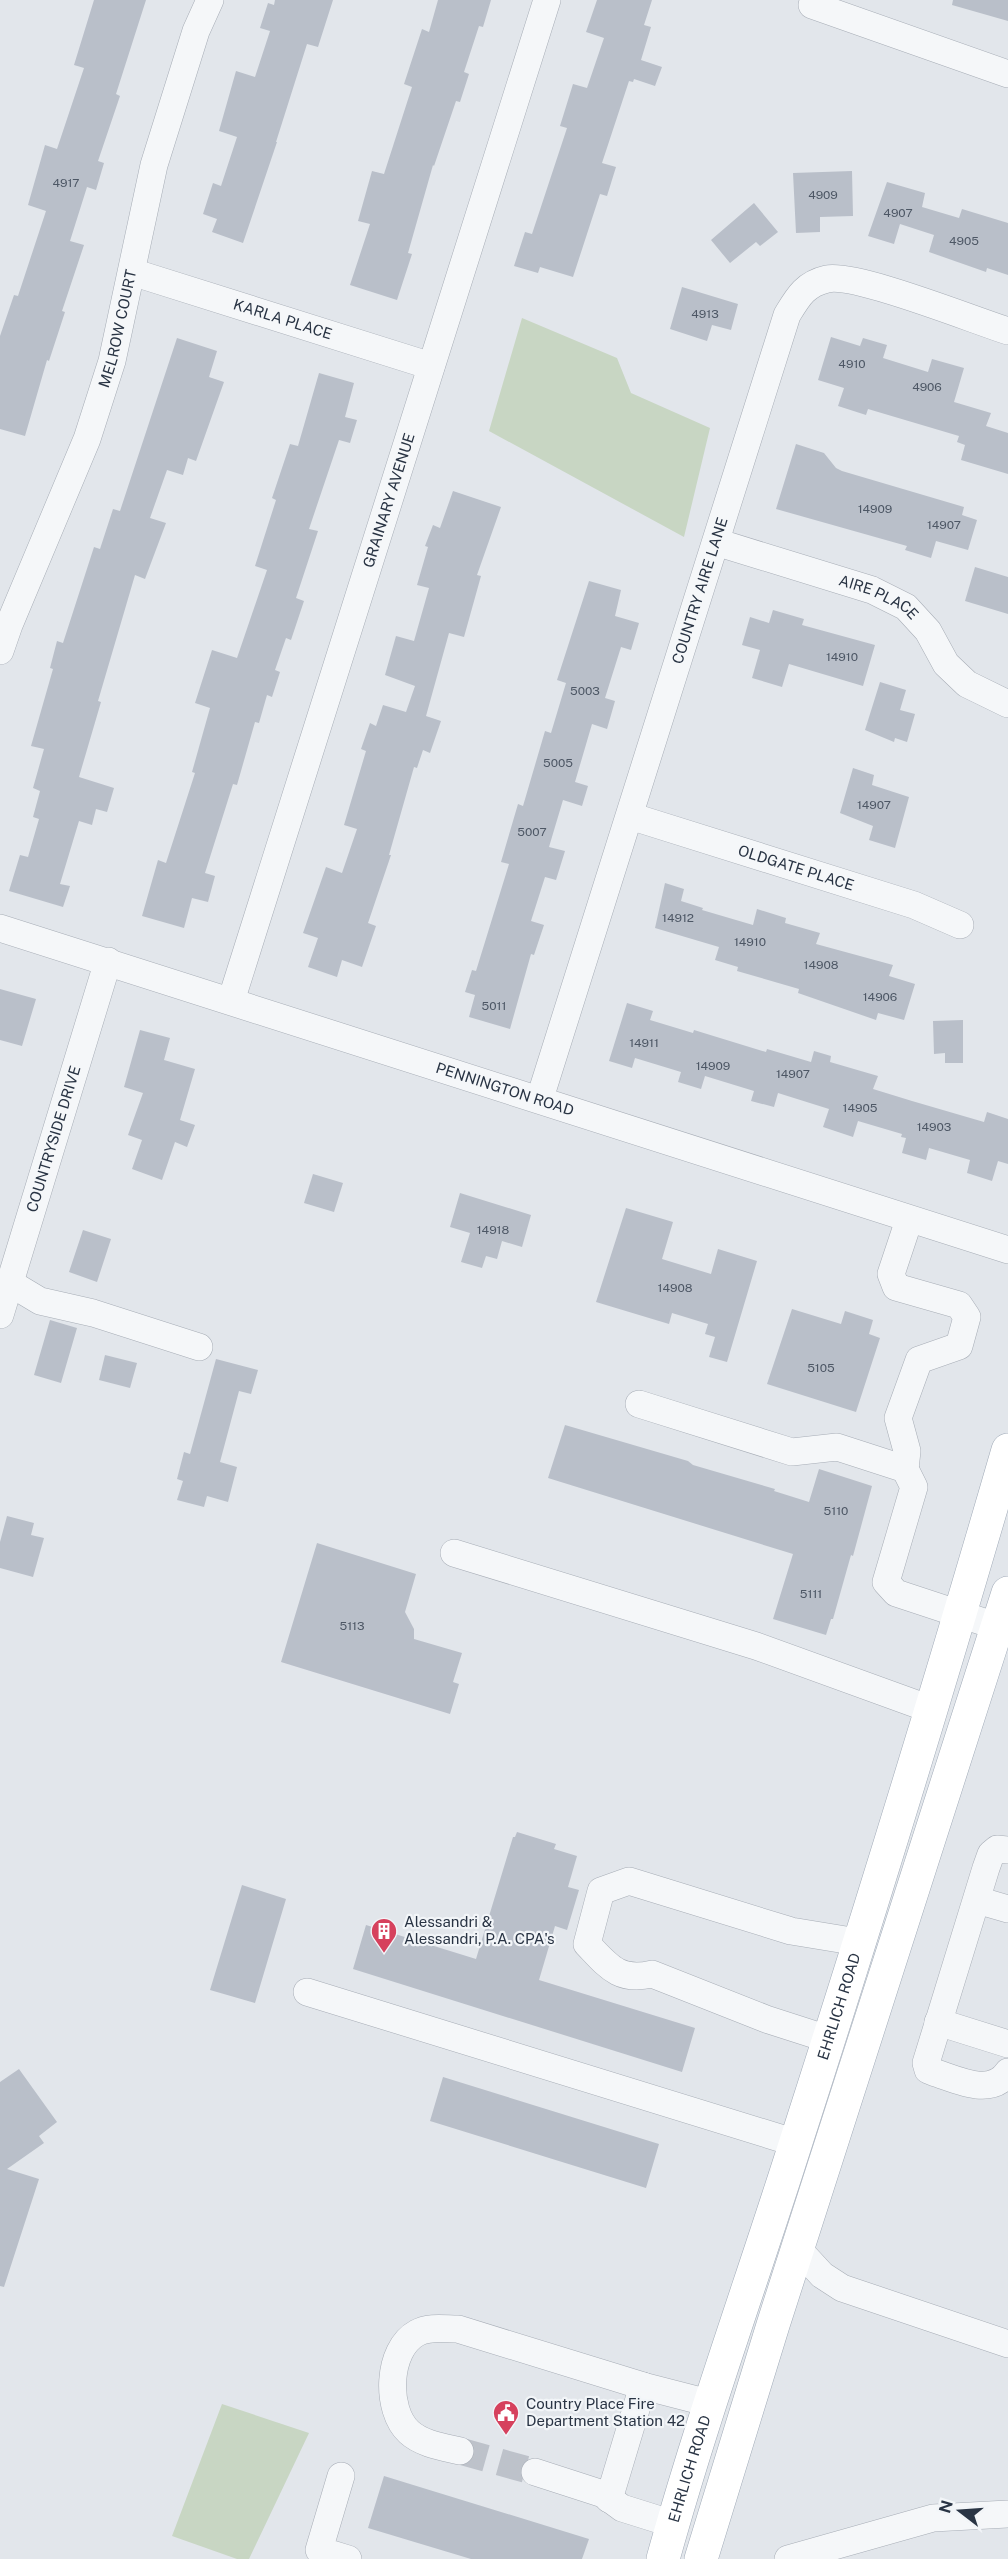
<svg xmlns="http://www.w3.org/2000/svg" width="1008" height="2559" viewBox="0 0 1008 2559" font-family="'Public Sans',sans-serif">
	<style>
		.green { fill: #c8d6c3 }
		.building { fill: #b9bfc9 }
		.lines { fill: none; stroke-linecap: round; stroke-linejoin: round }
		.minor-tunnel { stroke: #bdc2ca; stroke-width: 27; stroke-dasharray: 27 14; stroke-linecap: butt }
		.minor-casing { stroke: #a7adb6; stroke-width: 28 }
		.major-casing { stroke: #a1abb8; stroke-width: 34 }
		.minor { stroke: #f5f7f9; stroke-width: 27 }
		.major { stroke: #fff; stroke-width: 33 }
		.labels { text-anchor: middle; stroke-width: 4.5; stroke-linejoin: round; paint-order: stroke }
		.number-label { font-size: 12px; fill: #4d5765 }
		.street-label { font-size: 15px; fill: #293444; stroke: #f2f5f8 }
		.poi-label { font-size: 15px; fill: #293444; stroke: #f2f5f8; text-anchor: start }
	</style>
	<rect width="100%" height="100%" fill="#e2e6eb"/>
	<!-- green -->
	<path class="green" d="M 522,318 L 617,358 L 631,393 L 710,428 L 684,537 L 489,431 Z
		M 222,2404 L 309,2433 L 249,2559 L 237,2559 L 172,2536 Z"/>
	<!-- building -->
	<path class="building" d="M 94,0 L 146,0 L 116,94 L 120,96 L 98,161 L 104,163 L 96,190 L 87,187 L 70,241 L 84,245 L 62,311 L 65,312 L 49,361 L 47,360 L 25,436 L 0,429 L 0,336 L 14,295 L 18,296 L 46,211 L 28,205 L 45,145 L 57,149 L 84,68 L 74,65 Z
		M 275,0 L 333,0 L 318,47 L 307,44 L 276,142 L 277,142 L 243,243 L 212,232 L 217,219 L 203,214 L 213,183 L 221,186 L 237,137 L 219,131 L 236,71 L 255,77 L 270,31 L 260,28 L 268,3 L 274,5 Z
		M 438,0 L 491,0 L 483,27 L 479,26 L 464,72 L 469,74 L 460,102 L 456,101 L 434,166 L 433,165 L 408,253 L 412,254 L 397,300 L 350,285 L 370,224 L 358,221 L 372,171 L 384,174 L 412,87 L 404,84 L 422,29 L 429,32 Z
		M 597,0 L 652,0 L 644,25 L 651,27 L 641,60 L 662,67 L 655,86 L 634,79 L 633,82 L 629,81 L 602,163 L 616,167 L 607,196 L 600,194 L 573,277 L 540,267 L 538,273 L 514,266 L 525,232 L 532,234 L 567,128 L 560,126 L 573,84 L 587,88 L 604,38 L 586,32 Z
		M 953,0 L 1008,0 L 1008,21 L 952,5 Z
		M 852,171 L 853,216 L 820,217 L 820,232 L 796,233 L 793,173 Z
		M 887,182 L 925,193 L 922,207 L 959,218 L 962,209 L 1008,223 L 1008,275 L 987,268 L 986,272 L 929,252 L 934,235 L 900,224 L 894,244 L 868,236 Z
		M 754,203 L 778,232 L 760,246 L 756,242 L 730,263 L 711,240 Z
		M 682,287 L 738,304 L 731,330 L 712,325 L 707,341 L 670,329 Z
		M 831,337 L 860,346 L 863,338 L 887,345 L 883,358 L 928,372 L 932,359 L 964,368 L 954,402 L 991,413 L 986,426 L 1008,433 L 1008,474 L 961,460 L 965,445 L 957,442 L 959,436 L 868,409 L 866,415 L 838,406 L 844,388 L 818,380 Z
		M 177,338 L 217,351 L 209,377 L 224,382 L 196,461 L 188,458 L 183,475 L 167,470 L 150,518 L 166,523 L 145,579 L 135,575 L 98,701 L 101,702 L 79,777 L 114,788 L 107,812 L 96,809 L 92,825 L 79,821 L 60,884 L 70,886 L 63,907 L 9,891 L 20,855 L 28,857 L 39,819 L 33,817 L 40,791 L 33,788 L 44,749 L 31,746 L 53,669 L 50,668 L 57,641 L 63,643 L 94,547 L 100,549 L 113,509 L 120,511 Z
		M 319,373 L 354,383 L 345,417 L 357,420 L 350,443 L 339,440 L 309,529 L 318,531 L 296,598 L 304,601 L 291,640 L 286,638 L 275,670 L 280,672 L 272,697 L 267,695 L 259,723 L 255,722 L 237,785 L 233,784 L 205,873 L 215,876 L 208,902 L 192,898 L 184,928 L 142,916 L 158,860 L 166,863 L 195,773 L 192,772 L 210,708 L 195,703 L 212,650 L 237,658 L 267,570 L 255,566 L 276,500 L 272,498 L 290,444 L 298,446 Z
		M 796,444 L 824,453 L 836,468 L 842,471 L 964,507 L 962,515 L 977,520 L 968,550 L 936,541 L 931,558 L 905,550 L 907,546 L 776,509 Z
		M 453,491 L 501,507 L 477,575 L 481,576 L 464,637 L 449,633 L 426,716 L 441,721 L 430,753 L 423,750 L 417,768 L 414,767 L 389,855 L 391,855 L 368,923 L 376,926 L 362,967 L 342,960 L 337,977 L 308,967 L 318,938 L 303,933 L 326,867 L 342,873 L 357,829 L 344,825 L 366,751 L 361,749 L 370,723 L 376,726 L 383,705 L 406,712 L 415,686 L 385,675 L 396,636 L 414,641 L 429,588 L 417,585 L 428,547 L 425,546 L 433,525 L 440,528 Z
		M 975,567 L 1008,577 L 1008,614 L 965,601 Z
		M 589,581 L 621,590 L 615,616 L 639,623 L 631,650 L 621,647 L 605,698 L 615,701 L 607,729 L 592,724 L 575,782 L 588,786 L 582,806 L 563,800 L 549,847 L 565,851 L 556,880 L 545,877 L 531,921 L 544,925 L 534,955 L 531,954 L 510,1029 L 469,1017 L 475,995 L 465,992 L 472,970 L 476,971 L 509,864 L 501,862 L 518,804 L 523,806 L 545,731 L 551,733 L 566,683 L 557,680 Z
		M 773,610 L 804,619 L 802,625 L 875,645 L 863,686 L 789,664 L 782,687 L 752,678 L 760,650 L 742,645 L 750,617 L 769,623 Z
		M 880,682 L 906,690 L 900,710 L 915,714 L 907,742 L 895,738 L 894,742 L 865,730 Z
		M 853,768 L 874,775 L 872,785 L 909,797 L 895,848 L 869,840 L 873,826 L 840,813 Z
		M 665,883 L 684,889 L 681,901 L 703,908 L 702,910 L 753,925 L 757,909 L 786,918 L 785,923 L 820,933 L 816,944 L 893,965 L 889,976 L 915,984 L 904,1020 L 878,1013 L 876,1020 L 798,993 L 799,989 L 737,971 L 738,967 L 715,960 L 719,947 L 655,928 Z
		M 0,989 L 36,999 L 22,1046 L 0,1040 Z
		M 627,1003 L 653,1011 L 650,1020 L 693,1033 L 694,1030 L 766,1052 L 767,1049 L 811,1062 L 814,1051 L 831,1056 L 830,1062 L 878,1076 L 873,1089 L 912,1101 L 984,1122 L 987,1112 L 1008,1119 L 1008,1164 L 998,1161 L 992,1181 L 967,1173 L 970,1160 L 929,1148 L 926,1160 L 902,1153 L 906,1138 L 901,1137 L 902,1134 L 858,1121 L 853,1137 L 823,1127 L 829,1109 L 778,1093 L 774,1107 L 751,1101 L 754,1091 L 705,1076 L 701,1089 L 678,1082 L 681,1072 L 635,1058 L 632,1068 L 609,1061 Z
		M 963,1020 L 963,1063 L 945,1063 L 945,1053 L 934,1054 L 933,1021 Z
		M 140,1030 L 170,1038 L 164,1060 L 195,1069 L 180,1120 L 195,1125 L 187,1147 L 175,1142 L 162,1180 L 132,1169 L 142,1140 L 128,1135 L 143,1093 L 124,1087 Z
		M 313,1174 L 343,1183 L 334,1212 L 304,1203 Z
		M 460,1193 L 531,1215 L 522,1247 L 502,1241 L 497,1259 L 486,1256 L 482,1268 L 461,1262 L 470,1233 L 450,1227 Z
		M 626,1208 L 673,1222 L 662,1259 L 711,1274 L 718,1249 L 757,1261 L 727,1362 L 709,1357 L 715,1337 L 705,1334 L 708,1324 L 672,1313 L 669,1324 L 596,1302 Z
		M 83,1230 L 111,1239 L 97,1282 L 69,1272 Z
		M 792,1309 L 841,1324 L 845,1311 L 873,1320 L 869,1334 L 880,1338 L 856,1412 L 767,1384 Z
		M 50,1320 L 77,1328 L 61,1383 L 34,1375 Z
		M 105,1355 L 137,1363 L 130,1388 L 99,1380 Z
		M 216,1359 L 258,1370 L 251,1394 L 239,1391 L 220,1462 L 237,1467 L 228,1502 L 207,1496 L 204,1507 L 177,1500 L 183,1481 L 177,1479 L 184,1452 L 190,1454 Z
		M 565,1425 L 688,1461 L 693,1465 L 775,1489 L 774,1491 L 809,1502 L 819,1469 L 872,1486 L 853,1556 L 851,1555 L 833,1619 L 831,1619 L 826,1635 L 773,1619 L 793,1554 L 548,1478 Z
		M 7,1516 L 34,1523 L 31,1535 L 44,1538 L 33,1577 L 0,1568 L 0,1542 Z
		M 317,1543 L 416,1574 L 405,1612 L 414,1629 L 414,1639 L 462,1653 L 453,1682 L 459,1684 L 450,1714 L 281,1662 Z
		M 517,1832 L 556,1844 L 554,1849 L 577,1856 L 568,1887 L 579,1890 L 567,1930 L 555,1926 L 539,1980 L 695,2028 L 682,2072 L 353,1969 L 366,1925 L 476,1959 L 513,1837 L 515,1837 Z
		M 242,1885 L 286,1899 L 255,2003 L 210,1990 Z
		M 19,2069 L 57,2122 L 39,2136 L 44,2143 L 7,2169 L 39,2179 L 4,2287 L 0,2286 L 0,2082 Z
		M 443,2077 L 659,2144 L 646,2188 L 430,2121 Z
		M 384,2476 L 589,2539 L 582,2559 L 471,2559 L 368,2528 Z"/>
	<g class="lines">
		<!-- minor-tunnel -->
		<path class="minor-tunnel" d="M 460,2451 L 535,2472"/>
		<!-- minor casing -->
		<g class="minor-casing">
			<g id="minor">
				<path d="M 812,5 L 1008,74"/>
				<path id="s1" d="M 132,272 L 431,366"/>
				<path id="s2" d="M 716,542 L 872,590 L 906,607 L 928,631 L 946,664 L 967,684 L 1008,704"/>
				<path id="s3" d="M 0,651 L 9,625 L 87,439 L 112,361 L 154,165 L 196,31 L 210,0"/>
				<path id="s4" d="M 630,816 L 914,905 L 960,925"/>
				<path id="s5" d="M 0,928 L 1008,1250"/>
				<path id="s6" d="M 231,1001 L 547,0"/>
				<path id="s7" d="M 540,1098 L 787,315 C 798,297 805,284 827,279 C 856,273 973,320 1008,331"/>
				<path d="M 10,1283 L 40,1301 L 93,1313 L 199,1347"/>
				<path id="s8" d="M 0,1315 L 108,961"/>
				<path d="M 639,1404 L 792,1452 L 837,1447 L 905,1469 L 914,1487 L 886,1582 L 896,1593 L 1008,1630"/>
				<path d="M 905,1469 L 907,1451 L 898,1418 L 919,1360 L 959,1346 L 967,1317 L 959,1305 L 896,1287 L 891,1274 L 909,1220"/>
				<path d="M 454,1553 L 756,1646 L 930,1709"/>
				<path d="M 1008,1850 L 997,1849 L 991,1854 L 986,1868 L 926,2063 L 928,2070 L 933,2072 C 956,2079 991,2098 1008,2072"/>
				<path d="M 977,1900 L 1008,1909"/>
				<path d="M 307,1992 L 796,2143"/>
				<path d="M 938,2022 L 1008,2044"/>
				<path d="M 828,2039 L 766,2019 L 652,1974 C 619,1982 608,1966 587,1944 L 601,1891 L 629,1881 L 791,1931 L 858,1942"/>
				<path d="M 798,2249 L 822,2275 L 842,2288 L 1008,2344"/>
				<path d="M 460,2451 C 443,2447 422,2444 409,2432 C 385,2410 387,2349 417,2333 C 429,2326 445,2329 458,2329 L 643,2386 L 709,2403"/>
				<path d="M 535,2472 L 603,2494 L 622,2508 L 673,2524"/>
				<path d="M 341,2476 L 319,2550 L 348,2559"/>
				<path d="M 609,2499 L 643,2386"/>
				<path d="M 788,2559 L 933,2518 L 1008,2514"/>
			</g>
		</g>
		<!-- major casing -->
		<g class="major-casing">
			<g id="major">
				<path id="s9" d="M 663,2559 C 702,2418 752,2281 796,2142 C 870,1912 941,1681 1008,1450"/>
				<path d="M 701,2559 L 773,2325 L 1008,1593"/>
			</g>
		</g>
		<!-- minor -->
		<use href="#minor" class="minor"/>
		<!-- major -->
		<use href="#major" class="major"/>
	</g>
	<!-- icons -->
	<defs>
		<g id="building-pin" transform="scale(1.35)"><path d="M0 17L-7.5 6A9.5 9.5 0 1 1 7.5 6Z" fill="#d6415d" stroke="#f2f5f8"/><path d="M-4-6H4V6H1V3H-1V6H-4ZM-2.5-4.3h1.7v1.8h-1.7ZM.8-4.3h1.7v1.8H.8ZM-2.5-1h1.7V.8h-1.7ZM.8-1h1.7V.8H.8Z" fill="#fff"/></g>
		<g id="civic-pin" transform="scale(1.35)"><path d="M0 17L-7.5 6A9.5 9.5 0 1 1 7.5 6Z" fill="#d6415d" stroke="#f2f5f8"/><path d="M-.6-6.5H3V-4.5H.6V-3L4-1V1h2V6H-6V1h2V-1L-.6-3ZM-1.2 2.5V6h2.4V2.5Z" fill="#fff"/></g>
	</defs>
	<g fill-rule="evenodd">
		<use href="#building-pin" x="384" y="1931"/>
		<use href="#civic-pin" x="506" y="2413"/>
	</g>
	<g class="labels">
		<!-- number labels -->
		<g class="number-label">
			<text x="66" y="187">4917</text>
			<text x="823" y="199">4909</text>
			<text x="898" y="217">4907</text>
			<text x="964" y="245">4905</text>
			<text x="705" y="318">4913</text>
			<text x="852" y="368">4910</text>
			<text x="927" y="391">4906</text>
			<text x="875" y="513">14909</text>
			<text x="944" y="529">14907</text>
			<text x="842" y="661">14910</text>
			<text x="585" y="695">5003</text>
			<text x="558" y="767">5005</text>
			<text x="874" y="809">14907</text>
			<text x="532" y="836">5007</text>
			<text x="678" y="922">14912</text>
			<text x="750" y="946">14910</text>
			<text x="821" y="969">14908</text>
			<text x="880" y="1001">14906</text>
			<text x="494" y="1010">5011</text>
			<text x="644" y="1047">14911</text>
			<text x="713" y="1070">14909</text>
			<text x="793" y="1078">14907</text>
			<text x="860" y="1112">14905</text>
			<text x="934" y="1131">14903</text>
			<text x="493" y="1234">14918</text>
			<text x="675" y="1292">14908</text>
			<text x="821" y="1372">5105</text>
			<text x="836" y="1515">5110</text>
			<text x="811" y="1598">5111</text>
			<text x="352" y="1630">5113</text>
		</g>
		<!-- street labels -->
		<g class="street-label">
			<text dy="5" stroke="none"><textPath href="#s1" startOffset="158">KARLA PLACE</textPath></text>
			<text dy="5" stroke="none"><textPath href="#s3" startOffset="344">MELROW COURT</textPath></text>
			<text dy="5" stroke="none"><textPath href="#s6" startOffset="525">GRAINARY AVENUE</textPath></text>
			<text dy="5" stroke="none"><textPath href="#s7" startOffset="532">COUNTRY AIRE LANE</textPath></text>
			<text dy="5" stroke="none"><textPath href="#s2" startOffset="172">AIRE PLACE</textPath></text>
			<text dy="5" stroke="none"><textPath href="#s4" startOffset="174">OLDGATE PLACE</textPath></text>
			<text dy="5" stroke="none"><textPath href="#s5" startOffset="530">PENNINGTON ROAD</textPath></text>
			<text dy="5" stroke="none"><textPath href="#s8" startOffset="184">COUNTRYSIDE DRIVE</textPath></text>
			<text dy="5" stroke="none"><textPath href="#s9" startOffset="580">EHRLICH ROAD</textPath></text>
			<text dy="5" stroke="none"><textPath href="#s9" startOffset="94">EHRLICH ROAD</textPath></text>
		</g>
		<!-- poi labels -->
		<g class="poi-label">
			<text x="404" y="1927">Alessandri &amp;<tspan x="404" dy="17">Alessandri, P.A. CPA's</tspan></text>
			<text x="526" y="2409">Country Place Fire<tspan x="526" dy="17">Department Station 42</tspan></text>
		</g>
	</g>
	<!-- north arrow -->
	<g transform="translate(960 2511) rotate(287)" stroke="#f2f5f8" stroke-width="4.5" paint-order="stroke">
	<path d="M0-4.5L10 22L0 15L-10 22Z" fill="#293444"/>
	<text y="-9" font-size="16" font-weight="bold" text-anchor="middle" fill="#293444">N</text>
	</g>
</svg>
